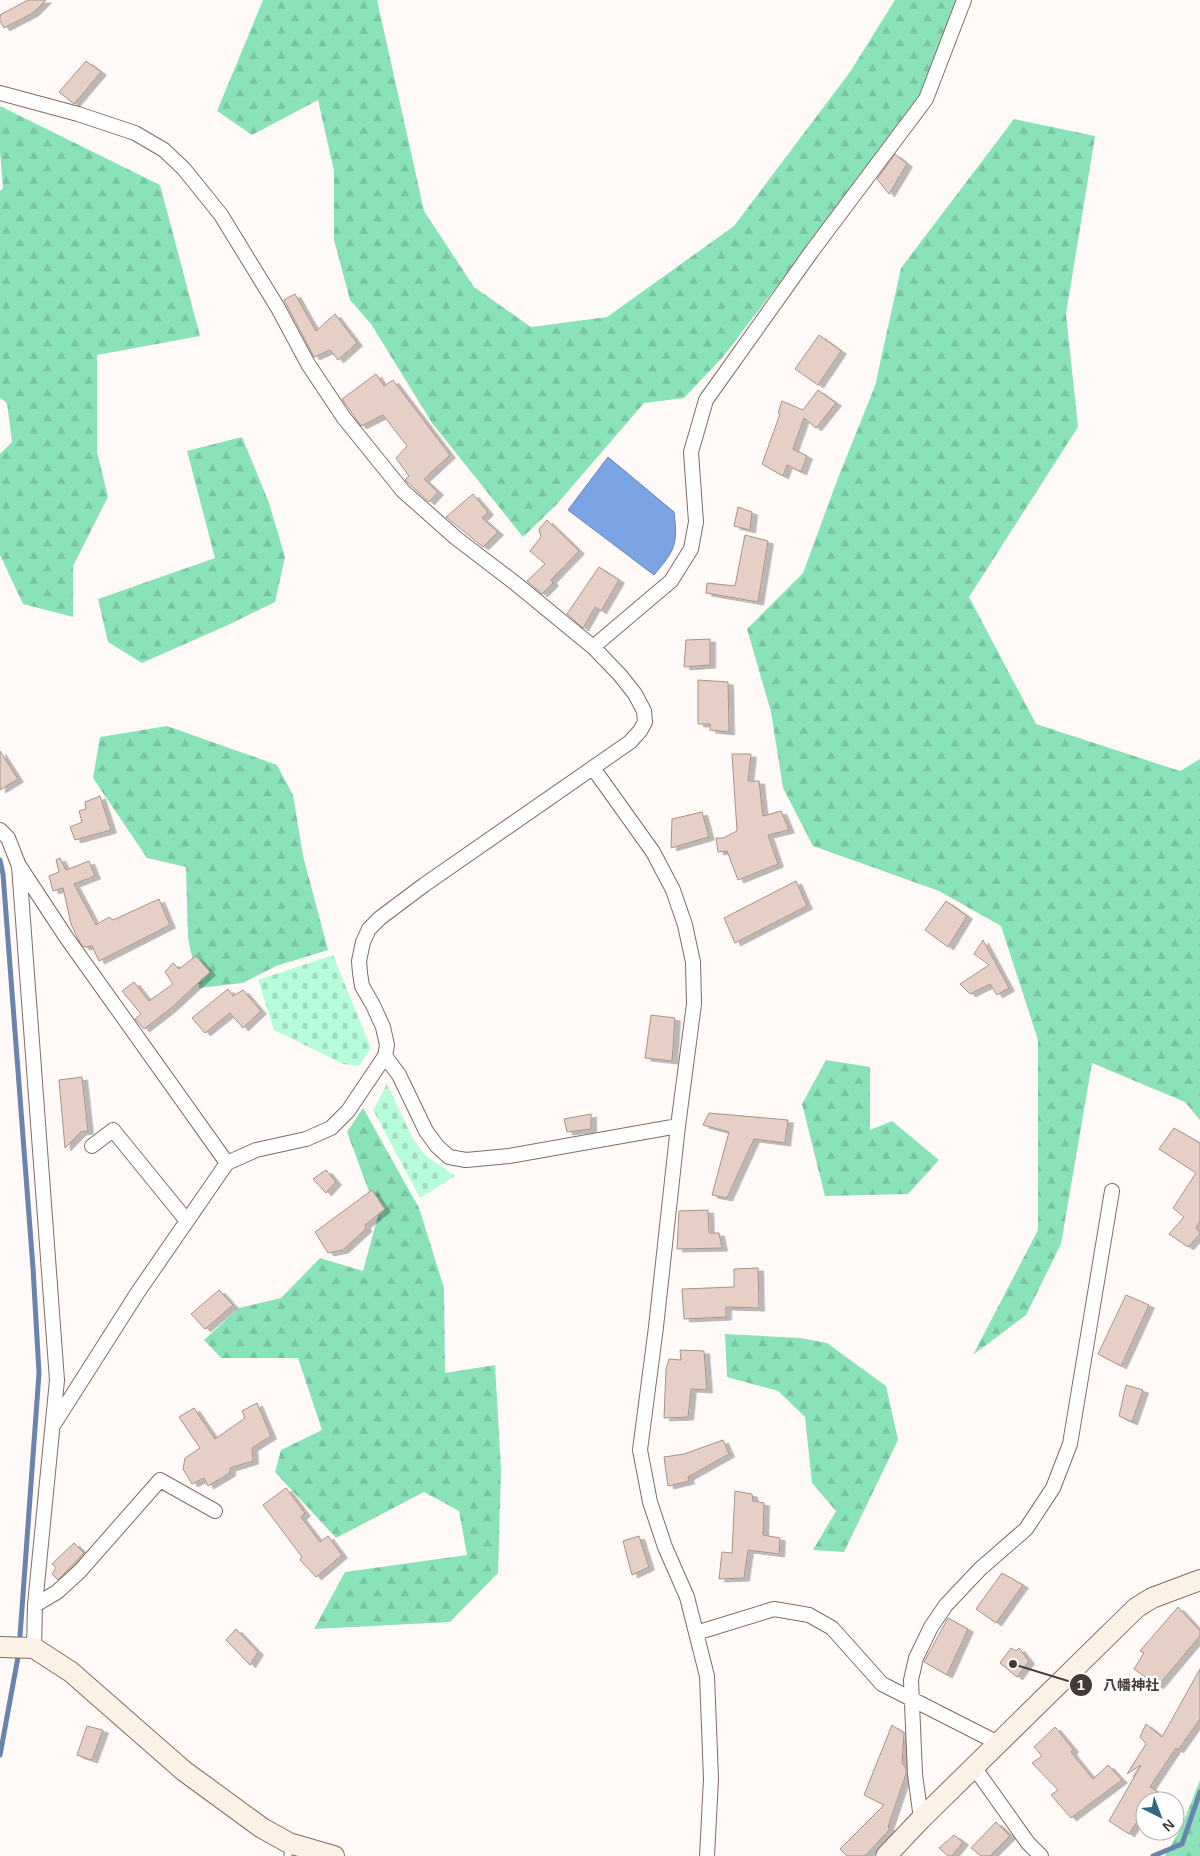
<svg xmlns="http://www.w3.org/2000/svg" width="1200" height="1856" viewBox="0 0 1200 1856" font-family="Helvetica,'Noto Sans JP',sans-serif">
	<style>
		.forest { fill: url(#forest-firs) }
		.cemetery { fill: url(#cemetery-stones) }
		.water { fill: #7aa4e3; stroke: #6a84af }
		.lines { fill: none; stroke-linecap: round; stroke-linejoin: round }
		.stream { stroke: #6a84af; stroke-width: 5 }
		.building { fill: #e6cfc4; stroke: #a89287; filter: url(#shadow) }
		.lane-casing { stroke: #816c62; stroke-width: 9 }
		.street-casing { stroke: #816c62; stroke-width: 16 }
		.secondary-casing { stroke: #816c62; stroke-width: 22 }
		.lane { stroke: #fff; stroke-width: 7 }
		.street { stroke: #fff; stroke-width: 14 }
		.secondary { stroke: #fcf1e5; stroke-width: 20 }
		.leader { fill: none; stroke: #443a36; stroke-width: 2 }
		.callout-dot { fill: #443a36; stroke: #fff; stroke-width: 2 }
		.mark-label { font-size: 15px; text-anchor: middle; font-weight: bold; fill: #fff }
		.callout-label { font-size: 14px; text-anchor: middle; font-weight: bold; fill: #443a36; stroke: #fff; stroke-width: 5; stroke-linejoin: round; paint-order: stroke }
	</style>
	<defs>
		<pattern id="forest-firs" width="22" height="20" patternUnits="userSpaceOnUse" patternTransform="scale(1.25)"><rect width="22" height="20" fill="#8ae2b9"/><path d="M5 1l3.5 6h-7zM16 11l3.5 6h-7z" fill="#78c3a0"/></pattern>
		<pattern id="cemetery-stones" width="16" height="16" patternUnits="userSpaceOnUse" patternTransform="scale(1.25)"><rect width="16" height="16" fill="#b7fddb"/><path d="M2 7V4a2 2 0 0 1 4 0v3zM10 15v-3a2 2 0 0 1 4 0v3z" fill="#9fdabd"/></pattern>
		<filter id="shadow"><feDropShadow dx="5.5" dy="3" stdDeviation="0" flood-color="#0004"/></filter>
	</defs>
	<rect width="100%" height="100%" fill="#fffaf7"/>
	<!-- forest -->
	<path class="forest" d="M 263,0 L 377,0 L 424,211 L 474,287 L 531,327 L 607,317 L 734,226 L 850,72 L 895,0 L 958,0 L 923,96 L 722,358 L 684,398 L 644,403 L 557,504 L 523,537 L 432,423 L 371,324 L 350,300 L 334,240 L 334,171 L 318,100 L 252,135 L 217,111 Z
		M 0,106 L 160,185 L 200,336 L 97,355 L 97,452 L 108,497 L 73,566 L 73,617 L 23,604 L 0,555 L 0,454 L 12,442 L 7,403 L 0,398 L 0,191 L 3,188 L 0,152 Z
		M 1014,119 L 1095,136 L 1066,314 L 1078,427 L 969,597 L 1036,724 L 1180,771 L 1200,759 L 1200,1120 L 1185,1102 L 1092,1063 L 1061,1244 L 1026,1315 L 973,1355 L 1038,1230 L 1038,1040 L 1001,926 L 939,891 L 813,846 L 783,788 L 771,712 L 747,629 L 803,573 L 838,478 L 875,386 L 901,268 Z
		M 242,437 L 269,503 L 285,557 L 275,602 L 228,625 L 142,663 L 108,642 L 98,599 L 215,558 L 187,451 Z
		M 167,726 L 277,765 L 293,795 L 303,856 L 328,950 L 276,966 L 243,983 L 199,988 L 188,939 L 186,867 L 147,858 L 93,778 L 100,737 Z
		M 826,1060 L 870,1067 L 870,1130 L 892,1121 L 939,1160 L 908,1194 L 825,1196 L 802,1104 Z
		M 363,1108 L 419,1208 L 444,1288 L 445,1373 L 495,1365 L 501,1469 L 498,1573 L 450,1622 L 314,1629 L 345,1572 L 467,1555 L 459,1511 L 424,1492 L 336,1538 L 275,1472 L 281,1450 L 322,1430 L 298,1358 L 221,1358 L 204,1340 L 239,1308 L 281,1298 L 320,1258 L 363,1271 L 378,1216 L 347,1132 Z
		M 725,1334 L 800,1338 L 827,1343 L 886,1386 L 898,1440 L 844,1552 L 813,1550 L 836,1511 L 812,1483 L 805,1417 L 778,1391 L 727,1377 Z
		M 1200,1780 L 1200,1856 L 1165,1856 L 1181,1828 Z"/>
	<!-- cemetery -->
	<path class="cemetery" d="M 333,955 L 371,1048 L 359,1066 L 343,1064 L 274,1030 L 258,980 Z
		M 387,1084 L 413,1139 L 425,1155 L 455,1176 L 420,1198 L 373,1110 Z"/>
	<!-- water -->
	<path class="water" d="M 608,457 L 674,512 C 678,545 675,550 654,575 L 568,510 Z"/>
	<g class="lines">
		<!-- stream -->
		<path class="stream" d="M 0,860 L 3,874 L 33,1268 L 39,1373 L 20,1636
			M 0,1755 L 18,1657
			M 1153,1856 L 1182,1844 L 1200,1792"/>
	</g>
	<!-- building -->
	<path class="building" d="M 28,0 L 46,0 L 33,13 L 4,28 L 0,21 L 0,15 Z
		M 86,61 L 101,72 L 74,104 L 59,92 Z
		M 895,154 L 907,164 L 889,194 L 877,179 Z
		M 295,294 L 316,331 L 335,314 L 357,343 L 338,360 L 330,350 L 314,357 L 284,300 Z
		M 819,335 L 841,351 L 818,385 L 795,369 Z
		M 376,374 L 384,386 L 393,380 L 450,455 L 424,479 L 438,492 L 429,502 L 405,480 L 409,476 L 396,458 L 407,446 L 383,415 L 361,426 L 342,399 Z
		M 818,390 L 836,403 L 816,428 L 804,418 L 793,449 L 807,456 L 801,472 L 787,465 L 783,476 L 762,464 L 780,414 L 778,413 L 782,401 L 803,410 Z
		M 473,494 L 488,512 L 482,518 L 498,532 L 483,547 L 446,517 Z
		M 738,507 L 752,512 L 750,530 L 734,526 Z
		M 547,520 L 579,551 L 551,580 L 553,583 L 542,594 L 527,581 L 545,564 L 530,551 L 541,537 L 539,529 Z
		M 745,535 L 768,541 L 758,602 L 706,593 L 707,583 L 735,586 Z
		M 599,567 L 619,580 L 601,611 L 595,607 L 583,628 L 567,614 Z
		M 710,639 L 710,665 L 684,667 L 686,640 Z
		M 698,680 L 728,682 L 729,732 L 710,730 L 710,724 L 698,724 Z
		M 0,751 L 18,779 L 0,790 Z
		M 732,754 L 751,754 L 748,781 L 759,781 L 763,816 L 781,811 L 789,830 L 768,835 L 778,864 L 738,880 L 727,851 L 718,852 L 716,838 L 723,838 L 737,831 Z
		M 100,796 L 111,830 L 75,840 L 70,827 L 82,822 L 79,811 L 86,809 L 85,802 Z
		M 702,812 L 709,837 L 671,848 L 672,819 Z
		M 60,858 L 66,870 L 89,861 L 95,876 L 74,884 L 96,925 L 109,917 L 113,920 L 159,899 L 170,925 L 99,961 L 92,946 L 84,947 L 79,941 L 71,924 L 63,888 L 53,891 L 49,876 L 59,872 L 56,860 Z
		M 796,881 L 807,906 L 735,943 L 724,918 Z
		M 946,901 L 967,916 L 948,947 L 925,930 Z
		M 983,940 L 1009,988 L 997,995 L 990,984 L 970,994 L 960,984 L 989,965 L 974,954 Z
		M 196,956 L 210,972 L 170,1009 L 144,1029 L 135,1019 L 141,1014 L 122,991 L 134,982 L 149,1001 L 173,984 L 165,972 L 173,963 L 179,969 Z
		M 228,989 L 233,996 L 243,990 L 261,1011 L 243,1028 L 230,1013 L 205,1033 L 192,1018 Z
		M 651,1015 L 675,1018 L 672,1061 L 645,1058 Z
		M 82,1077 L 88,1131 L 81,1132 L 65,1148 L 59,1080 Z
		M 709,1113 L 788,1120 L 785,1143 L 754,1139 L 727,1198 L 712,1195 L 729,1132 L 703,1125 Z
		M 591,1114 L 591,1129 L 567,1132 L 564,1119 Z
		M 1174,1128 L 1200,1143 L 1200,1221 L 1196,1228 L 1200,1232 L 1200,1234 L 1188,1247 L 1169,1234 L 1184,1217 L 1173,1208 L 1196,1173 L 1159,1149 Z
		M 326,1170 L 336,1182 L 326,1193 L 313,1179 Z
		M 372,1190 L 385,1209 L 365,1225 L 366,1229 L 343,1250 L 328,1253 L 315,1232 Z
		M 708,1210 L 709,1233 L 719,1233 L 722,1248 L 677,1249 L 679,1211 Z
		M 758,1268 L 759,1308 L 726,1307 L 726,1317 L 684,1319 L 682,1289 L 734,1287 L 734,1269 Z
		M 219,1290 L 233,1305 L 205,1329 L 191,1314 Z
		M 1126,1295 L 1149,1305 L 1121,1366 L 1098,1354 Z
		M 680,1350 L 704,1351 L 707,1390 L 691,1389 L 688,1417 L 664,1418 L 666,1369 L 669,1359 L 681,1360 Z
		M 1126,1385 L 1143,1390 L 1132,1422 L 1119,1416 Z
		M 257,1403 L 271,1436 L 252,1448 L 253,1461 L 230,1468 L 230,1473 L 208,1486 L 204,1478 L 192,1484 L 183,1469 L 185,1458 L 200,1448 L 179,1417 L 194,1408 L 215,1439 L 245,1418 L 242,1411 Z
		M 723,1440 L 729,1454 L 688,1477 L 689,1481 L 668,1486 L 664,1457 L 684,1454 Z
		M 286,1488 L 305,1513 L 301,1517 L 320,1542 L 328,1536 L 342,1555 L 316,1577 L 300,1560 L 302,1557 L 263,1505 Z
		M 735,1491 L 752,1494 L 753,1501 L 764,1503 L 763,1535 L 780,1538 L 779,1554 L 748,1550 L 744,1578 L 719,1579 L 722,1552 L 732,1553 Z
		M 639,1536 L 649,1567 L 632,1575 L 623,1541 Z
		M 74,1543 L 84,1553 L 58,1580 L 52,1574 L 56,1568 L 52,1564 Z
		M 1002,1573 L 1023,1585 L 996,1623 L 976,1609 Z
		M 1178,1607 L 1200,1631 L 1200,1636 L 1158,1686 L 1134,1669 L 1144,1653 L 1140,1651 Z
		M 948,1618 L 968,1629 L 947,1675 L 924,1662 Z
		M 236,1629 L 258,1652 L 250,1665 L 226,1640 Z
		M 1011,1648 L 1016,1651 L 1019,1648 L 1029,1661 L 1017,1677 L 1000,1663 Z
		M 1200,1669 L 1200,1719 L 1178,1750 L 1176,1748 L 1150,1787 L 1157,1791 L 1151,1801 L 1145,1801 L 1145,1810 L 1129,1834 L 1109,1821 L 1141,1765 L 1127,1774 L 1146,1744 L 1140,1737 L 1146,1724 L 1162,1737 Z
		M 892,1725 L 904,1733 L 902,1763 L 906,1768 L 906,1774 L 888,1827 L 890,1829 L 865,1856 L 847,1856 L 840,1849 L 884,1805 L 864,1795 Z
		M 87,1726 L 103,1730 L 92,1760 L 77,1755 Z
		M 1055,1727 L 1073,1749 L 1071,1752 L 1093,1779 L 1108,1765 L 1122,1780 L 1071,1818 L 1051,1795 L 1058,1790 L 1032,1763 L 1042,1756 L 1034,1747 Z
		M 996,1822 L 1010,1836 L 990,1856 L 981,1856 L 971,1848 Z
		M 954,1835 L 963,1842 L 952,1856 L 948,1856 L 939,1848 Z"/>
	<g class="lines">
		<!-- lane casing -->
		<g class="lane-casing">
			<path id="lane" d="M 288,1856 L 289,1844"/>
		</g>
		<!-- street casing -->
		<g class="street-casing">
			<path id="street" d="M 0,93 L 78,114 L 135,133 L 164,150 L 184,169 L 221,215 L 278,308 L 308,364 L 344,418 L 403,491 L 456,538 L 515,583 L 593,647 L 620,675 L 635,694 L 644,711 L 645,722 L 640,731 L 630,742 L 424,885 L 380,918 L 369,929 L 363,942 L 359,961 L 360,973 L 362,986 L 373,1005 L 383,1027 L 387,1045 L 385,1056 L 348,1111 L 331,1128 L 306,1139 L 256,1150 L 227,1163 L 138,1292 L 54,1424
				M 593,647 L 671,581 L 691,549 L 696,522 L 691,452 L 706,400 L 812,251 L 926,99 L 964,0
				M 593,768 L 653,852 L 673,890 L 685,925 L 693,962 L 694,1004 L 678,1126 L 656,1327 L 640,1450 L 650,1502 L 665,1547 L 687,1597 L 707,1676 L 711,1779 L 707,1856
				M 0,830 L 8,838 L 19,866 L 57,1380 L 35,1605 L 34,1648
				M 20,867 L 66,937 L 227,1163
				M 385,1056 L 399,1075 L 426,1131 L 437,1146 L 449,1157 L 466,1160 L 509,1156 L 678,1126
				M 92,1146 L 113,1130 L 187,1221
				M 35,1605 L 57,1592 L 80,1571 L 160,1480 L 215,1511
				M 696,1633 L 774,1609 L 809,1615 L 832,1628 L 882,1684 L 998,1743
				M 974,1767 L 1028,1843 L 1041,1856
				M 921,1819 L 915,1774 L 911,1680 L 916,1658 L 931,1627 L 946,1605 L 980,1569 L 1026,1529 L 1053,1488 L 1070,1444 L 1112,1191"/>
		</g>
		<!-- secondary casing -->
		<g class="secondary-casing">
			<path id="secondary" d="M 0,1647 L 34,1648 L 71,1672 L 184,1771 L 262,1828 L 289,1843 L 334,1856
				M 886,1856 L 921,1819 L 1136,1608 L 1152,1598 L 1200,1580"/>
		</g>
		<!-- lane -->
		<use href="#lane" class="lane"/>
		<!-- street -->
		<use href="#street" class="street"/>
		<!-- secondary -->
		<use href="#secondary" class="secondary"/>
	</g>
	<!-- callouts -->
	<path class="leader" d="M1013 1664L1081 1685"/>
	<g class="callout-dot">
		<circle cx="1013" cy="1664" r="5"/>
		<circle cx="1081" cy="1685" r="12"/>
	</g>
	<g class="mark-label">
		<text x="1081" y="1690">1</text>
	</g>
	<g class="callout-label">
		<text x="1131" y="1690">八幡神社</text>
	</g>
	<!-- north arrow -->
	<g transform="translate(1160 1816) rotate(138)"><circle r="24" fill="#ffffff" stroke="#b4b0af"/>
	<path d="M0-4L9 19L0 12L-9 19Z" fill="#316a84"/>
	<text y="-8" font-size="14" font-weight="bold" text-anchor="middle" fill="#443a36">N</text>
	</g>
</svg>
